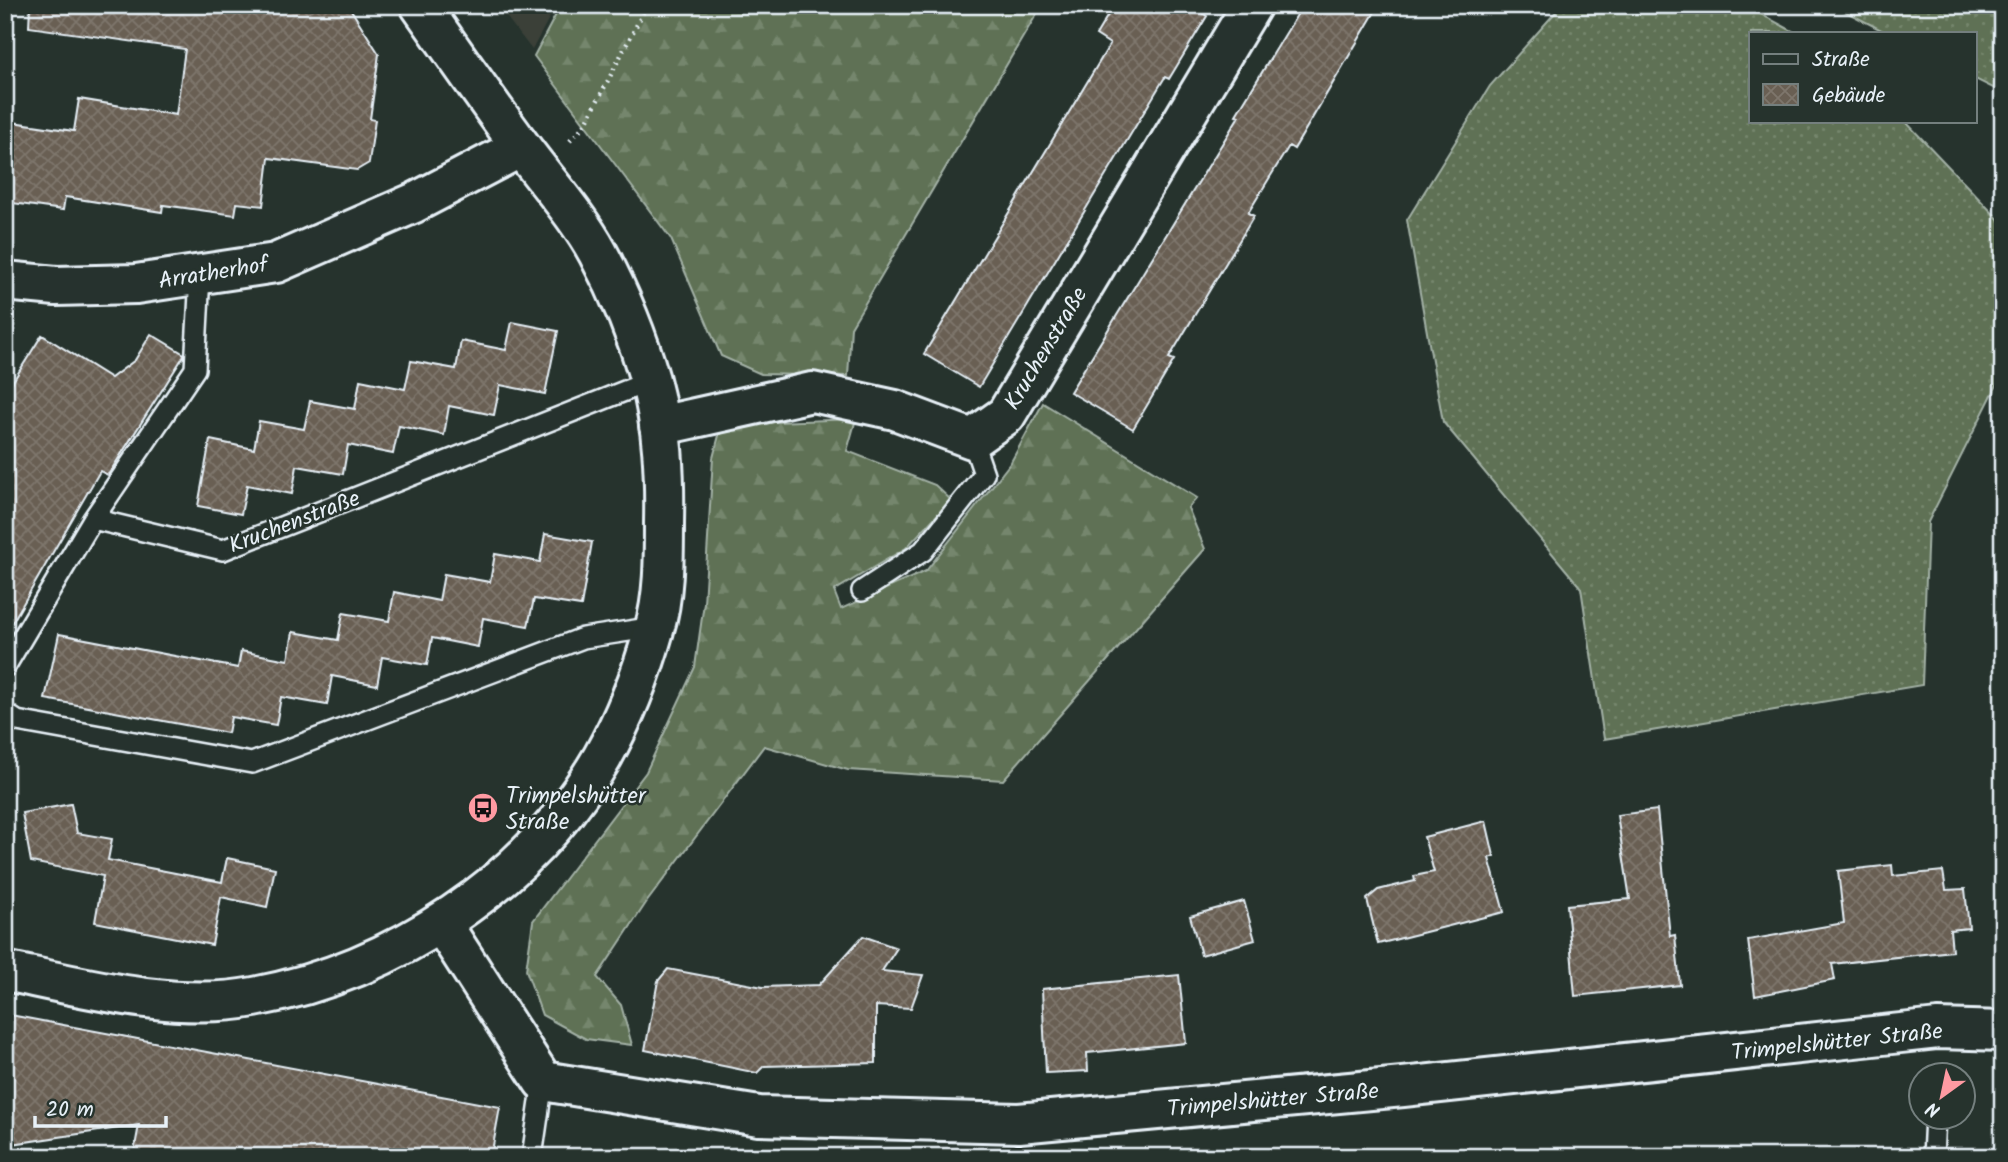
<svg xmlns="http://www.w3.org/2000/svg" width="2008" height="1162" viewBox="0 0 2008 1162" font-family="Kalam,sans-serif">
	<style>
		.built { fill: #3a4038 }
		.grass { fill: url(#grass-dots); stroke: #a3b1a6; stroke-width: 2 }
		.forest { fill: url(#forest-firs); stroke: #a3b1a6; stroke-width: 2 }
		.building { fill: url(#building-cross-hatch); stroke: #e8f1f8; stroke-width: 2 }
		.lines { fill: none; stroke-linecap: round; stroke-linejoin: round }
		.lane-casing { stroke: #e8f1f8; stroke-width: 24 }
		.street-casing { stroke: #e8f1f8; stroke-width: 44 }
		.path { stroke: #e8f1f8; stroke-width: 4.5; stroke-dasharray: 2 5; stroke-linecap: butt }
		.lane { stroke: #26332d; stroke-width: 19 }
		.street { stroke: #26332d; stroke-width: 38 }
		.labels { text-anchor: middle; stroke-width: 5; stroke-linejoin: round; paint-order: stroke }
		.street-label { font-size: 23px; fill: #e8f1f8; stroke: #26332d }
		.poi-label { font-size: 23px; fill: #e8f1f8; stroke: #26332d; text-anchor: start }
	</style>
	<defs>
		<pattern id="grass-dots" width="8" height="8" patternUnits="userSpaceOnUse" patternTransform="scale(1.75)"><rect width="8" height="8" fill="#5e7154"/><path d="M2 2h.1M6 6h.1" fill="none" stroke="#75866d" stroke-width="1.8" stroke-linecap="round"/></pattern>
		<pattern id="forest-firs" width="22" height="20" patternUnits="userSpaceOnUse" patternTransform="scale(1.75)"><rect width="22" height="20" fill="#5e7154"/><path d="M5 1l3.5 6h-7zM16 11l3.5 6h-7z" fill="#75866d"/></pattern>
		<pattern id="building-cross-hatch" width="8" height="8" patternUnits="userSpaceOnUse" patternTransform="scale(1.75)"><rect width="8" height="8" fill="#695f53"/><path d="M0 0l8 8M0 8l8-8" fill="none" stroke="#7e766c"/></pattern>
	</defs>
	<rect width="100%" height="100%" fill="#26332d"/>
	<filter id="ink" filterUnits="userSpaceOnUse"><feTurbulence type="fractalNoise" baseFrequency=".0143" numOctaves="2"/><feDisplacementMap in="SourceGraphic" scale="14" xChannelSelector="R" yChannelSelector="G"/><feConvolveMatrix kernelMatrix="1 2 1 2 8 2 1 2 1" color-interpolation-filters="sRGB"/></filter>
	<g filter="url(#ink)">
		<!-- built -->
		<path class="built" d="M 497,5 L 556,5 L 532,50 Z"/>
		<!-- grass -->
		<path class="grass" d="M 1562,5 L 1744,5 L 1796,33 L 1751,33 L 1751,121 L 1905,121 L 2003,224 L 2003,373 L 1928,522 L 1922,685 L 1604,739 L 1581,588 L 1443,422 L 1407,220 L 1490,86 Z
			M 1833,5 L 2003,5 L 2003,93 L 1975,79 L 1975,33 L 1887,33 Z"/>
		<!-- forest -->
		<path class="forest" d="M 561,5 L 1042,5 L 851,327 L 848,376 L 761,374 L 721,356 L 671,239 L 534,56 Z
			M 1043,403 L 1197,498 L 1188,508 L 1205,549 L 1003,780 L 848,770 L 764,746 L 646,903 L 597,977 L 621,1005 L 632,1045 L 586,1039 L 542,1015 L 526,970 L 533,921 L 646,772 L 695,667 L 704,603 L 713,458 L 722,424 L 856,419 L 847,451 L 935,485 L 951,500 L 906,548 L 834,591 L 841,609 L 926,571 L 1011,462 Z"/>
		<!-- building -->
		<path class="building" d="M 30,5 L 348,5 L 379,54 L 370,119 L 375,120 L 369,163 L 357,170 L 269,158 L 263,206 L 237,203 L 235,215 L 163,205 L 162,212 L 65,197 L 63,210 L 5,202 L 5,121 L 74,131 L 79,99 L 176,115 L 185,49 L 29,27 Z
			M 1114,5 L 1189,5 L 1207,16 L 1169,79 L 1165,77 L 979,387 L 924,354 L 1110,44 L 1096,35 Z
			M 1303,5 L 1379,5 L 1294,149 L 1289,146 L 1248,213 L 1254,216 L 1169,358 L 1174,360 L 1133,429 L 1070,392 L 1239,116 L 1236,115 Z
			M 512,322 L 558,331 L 545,394 L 500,385 L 494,415 L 449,406 L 444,435 L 399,426 L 393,454 L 348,445 L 343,474 L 297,466 L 292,494 L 247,485 L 241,514 L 198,506 L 210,440 L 254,449 L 259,421 L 304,429 L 310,401 L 355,409 L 360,380 L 405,389 L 411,361 L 456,369 L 461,341 L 506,350 Z
			M 151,334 L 184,354 L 183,357 L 108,475 L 100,471 L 5,635 L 5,394 L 42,335 L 111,378 L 135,360 Z
			M 545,534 L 592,542 L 581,606 L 534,599 L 528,626 L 483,618 L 478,647 L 432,638 L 427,665 L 382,657 L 377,685 L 332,676 L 327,705 L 281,697 L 276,725 L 231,717 L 228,733 L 45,699 L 59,634 L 238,668 L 241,651 L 288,660 L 293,632 L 338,640 L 343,613 L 389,621 L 394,592 L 439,601 L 444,574 L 490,582 L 495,554 L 540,562 Z
			M 71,804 L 77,833 L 112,839 L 108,860 L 222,882 L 227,858 L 275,868 L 267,907 L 221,897 L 212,945 L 95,922 L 103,876 L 31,862 L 22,813 Z
			M 1657,810 L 1670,936 L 1675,935 L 1680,985 L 1575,996 L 1567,905 L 1630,899 L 1617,815 Z
			M 1486,821 L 1494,856 L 1489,858 L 1504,912 L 1378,944 L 1367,899 L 1378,890 L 1415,881 L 1414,876 L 1434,872 L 1424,837 Z
			M 1892,865 L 1893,876 L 1943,871 L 1946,890 L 1965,889 L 1969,928 L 1950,930 L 1952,951 L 1832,964 L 1835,980 L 1755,996 L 1748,940 L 1844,923 L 1838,871 Z
			M 1244,901 L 1255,940 L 1201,955 L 1190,916 Z
			M 863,936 L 897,948 L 882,971 L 923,975 L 911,1008 L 876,1006 L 876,1063 L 764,1066 L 757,1073 L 645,1050 L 658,981 L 668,969 L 763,987 L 819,985 Z
			M 1179,975 L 1186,1043 L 1087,1053 L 1088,1071 L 1046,1073 L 1042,989 Z
			M 5,1014 L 500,1107 L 491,1157 L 159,1157 L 134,1152 L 139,1125 L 5,1145 Z"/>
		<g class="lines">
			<!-- lane casing -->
			<g class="lane-casing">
				<path id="lane" d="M 93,519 L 195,369 L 200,274
					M 862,591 L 923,551 L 984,474 L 972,439
					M 5,667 L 93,519 L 223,550 L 650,381
					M 5,713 L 17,721 L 252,763 L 583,638 L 655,627
					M 532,1157 L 543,1081
					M 1933,1157 L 1935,1116"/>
			</g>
			<!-- street casing -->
			<g class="street-casing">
				<path id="street" d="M 5,281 L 56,286 L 136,284 L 276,263 L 414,203 L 521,147
					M 659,426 L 812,392 L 895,410 L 972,439 L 1006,415 L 1252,5
					M 442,924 L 543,1081 L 759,1116 L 1019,1123 L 1403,1087 L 1938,1029 L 2003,1031
					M 5,971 C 82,987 176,1012 254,997 C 394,971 530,882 602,758 C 624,719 642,673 654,630 C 664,598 664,558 664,524 C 665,475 663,428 650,380 C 638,338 619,292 598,253 C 578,216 547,182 522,148 C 487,101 454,53 420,5"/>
			</g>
			<!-- path -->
			<path class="path" d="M 570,141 L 586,123 L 647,5"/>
			<!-- lane -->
			<use href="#lane" class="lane"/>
			<!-- street -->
			<use href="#street" class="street"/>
		</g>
	</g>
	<!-- icons -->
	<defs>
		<g id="bus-disc" transform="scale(1.575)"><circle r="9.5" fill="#ff9aa2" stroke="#26332d"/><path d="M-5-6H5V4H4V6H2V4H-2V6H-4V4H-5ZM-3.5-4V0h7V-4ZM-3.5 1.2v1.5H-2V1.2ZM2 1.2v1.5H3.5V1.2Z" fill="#111"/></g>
	</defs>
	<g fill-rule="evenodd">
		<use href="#bus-disc" x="483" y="808"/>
	</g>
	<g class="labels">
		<!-- street labels -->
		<g class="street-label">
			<text transform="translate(213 272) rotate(-9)" y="8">Arratherhof</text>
			<text transform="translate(1045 348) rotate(-59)" y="8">Kruchenstraße</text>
			<text transform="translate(294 521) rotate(-21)" y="8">Kruchenstraße</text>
			<text transform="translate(1837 1041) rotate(-6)" y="8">Trimpelshütter Straße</text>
			<text transform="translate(1273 1099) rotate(-5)" y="8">Trimpelshütter Straße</text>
		</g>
		<!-- poi labels -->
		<g class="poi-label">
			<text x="506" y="803">Trimpelshütter<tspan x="506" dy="26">Straße</tspan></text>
		</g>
	</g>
	<!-- margin -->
	<rect width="2008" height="1162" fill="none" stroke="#26332d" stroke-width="28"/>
	<rect x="14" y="14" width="1980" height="1134" fill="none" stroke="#e8f1f8" stroke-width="2.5" filter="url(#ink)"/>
	<!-- legend -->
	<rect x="1749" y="32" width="228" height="91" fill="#26332d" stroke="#747f7e" stroke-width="2"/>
	<rect x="1763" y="54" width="35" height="10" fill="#26332d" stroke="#747f7e" stroke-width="2"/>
	<text x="1812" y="66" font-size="21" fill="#e8f1f8">Straße</text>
	<rect x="1763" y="84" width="35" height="21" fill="url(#building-cross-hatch)" stroke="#747f7e" stroke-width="2"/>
	<text x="1812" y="102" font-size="21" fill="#e8f1f8">Gebäude</text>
	<!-- north arrow -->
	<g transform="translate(1942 1096) rotate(213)"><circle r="33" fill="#26332d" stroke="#747f7e" stroke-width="2"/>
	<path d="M0-5L12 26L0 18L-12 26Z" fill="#ff9aa2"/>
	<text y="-10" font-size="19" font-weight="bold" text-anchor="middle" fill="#e8f1f8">N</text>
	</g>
	<!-- scale -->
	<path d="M35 1116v10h131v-10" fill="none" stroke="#e8f1f8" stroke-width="3.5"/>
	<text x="46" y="1116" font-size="21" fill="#e8f1f8" stroke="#26332d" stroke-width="5" paint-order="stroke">20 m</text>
</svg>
